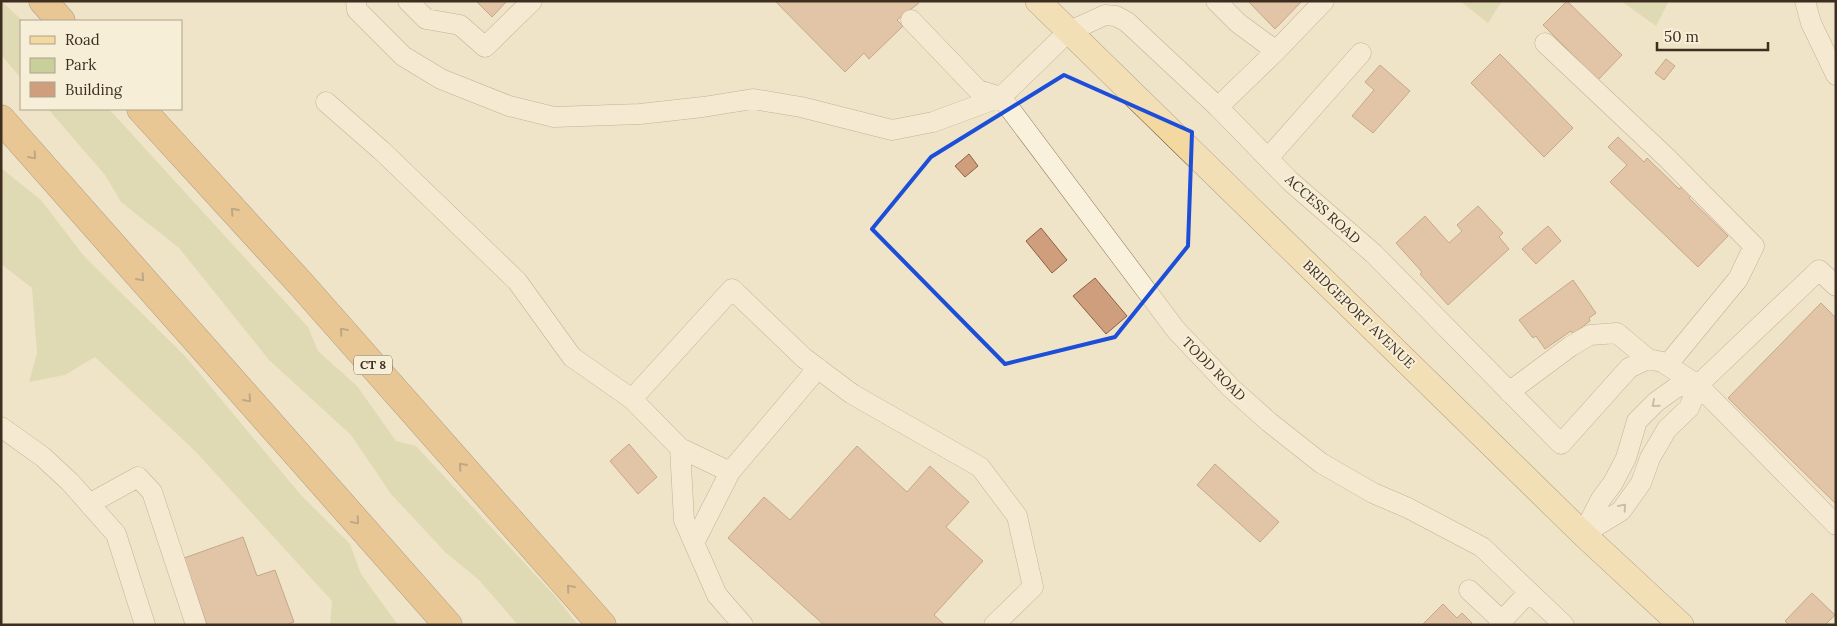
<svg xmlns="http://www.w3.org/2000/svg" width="1837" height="626" viewBox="0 0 1837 626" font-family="Lora,serif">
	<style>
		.green { fill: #c9cf9b }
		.building { fill: #cf9f7d; stroke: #8d5f41 }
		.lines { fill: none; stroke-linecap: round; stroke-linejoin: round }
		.minor-casing { stroke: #8d765c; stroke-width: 21 }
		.major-casing { stroke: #5b4430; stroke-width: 26 }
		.highway-casing { stroke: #5b4430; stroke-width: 29 }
		.minor { stroke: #faf1dc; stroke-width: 20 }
		.major { stroke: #f3d9a0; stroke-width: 25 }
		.highway { stroke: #e0a458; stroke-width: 28 }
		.oneway { stroke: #7e5d36 }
		.oneway2 { stroke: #9c907e }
		.marked { fill: none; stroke: #1d4ed8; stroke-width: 4; stroke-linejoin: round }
		.labels { text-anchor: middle; stroke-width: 4; stroke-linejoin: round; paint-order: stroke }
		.shield { fill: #f7eed8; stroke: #756857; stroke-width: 1 }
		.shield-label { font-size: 12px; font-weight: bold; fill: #3d2e20 }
		.street-label { font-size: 14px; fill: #3d2e20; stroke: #f7eed8 }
	</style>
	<rect width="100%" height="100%" fill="#f0e4c8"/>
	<!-- green -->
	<path class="green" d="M 1,1 L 23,21 L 21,21 L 21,78 L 1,55 Z
		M 1460,1 L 1502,1 L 1488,23 Z
		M 1621,1 L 1669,1 L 1656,26 Z
		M 48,109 L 109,109 L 308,327 L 318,351 L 357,386 L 396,441 L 416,446 L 555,596 L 578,625 L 518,625 L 479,580 L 446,553 L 391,494 L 351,435 L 269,360 L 179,248 L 121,202 L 105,175 Z
		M 1,168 L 41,200 L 84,256 L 185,356 L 300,494 L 350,544 L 361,574 L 398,625 L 330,625 L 332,601 L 196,452 L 95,357 L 65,375 L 29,382 L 37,353 L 32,288 L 1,264 Z"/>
	<!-- building -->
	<path class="building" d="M 476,1 L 507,1 L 492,17 Z
		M 775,1 L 917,1 L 919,3 L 897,20 L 903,26 L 869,59 L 864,53 L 845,72 Z
		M 1248,1 L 1302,1 L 1275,29 Z
		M 1567,1 L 1622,55 L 1598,80 L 1543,25 Z
		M 1500,54 L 1573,128 L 1544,157 L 1471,83 Z
		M 1666,59 L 1675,66 L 1664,80 L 1655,73 Z
		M 1380,65 L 1410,91 L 1373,133 L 1352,116 L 1374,90 L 1365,82 Z
		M 1618,137 L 1644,162 L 1647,158 L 1679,189 L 1684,185 L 1693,194 L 1689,198 L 1728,236 L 1698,267 L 1610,182 L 1627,165 L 1608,147 Z
		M 969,154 L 978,166 L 965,177 L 955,166 Z
		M 1478,206 L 1503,233 L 1499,237 L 1509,249 L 1448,305 L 1420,274 L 1422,272 L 1396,243 L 1425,216 L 1449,243 L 1462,231 L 1457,225 Z
		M 1548,226 L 1561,241 L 1536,264 L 1522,249 Z
		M 1041,228 L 1067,260 L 1052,273 L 1026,241 Z
		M 1095,278 L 1127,316 L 1106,334 L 1073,296 Z
		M 1573,280 L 1596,313 L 1589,318 L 1590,321 L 1573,334 L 1571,331 L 1545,349 L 1536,336 L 1533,338 L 1519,320 Z
		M 1821,303 L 1836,318 L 1836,504 L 1728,398 Z
		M 629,444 L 657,477 L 638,494 L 610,461 Z
		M 857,446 L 907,492 L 930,466 L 969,502 L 946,527 L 983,561 L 934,615 L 945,625 L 824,625 L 728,538 L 764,497 L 790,520 Z
		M 1215,464 L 1279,522 L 1260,542 L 1197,485 Z
		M 243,537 L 257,576 L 275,570 L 294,622 L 285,625 L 207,625 L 184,558 Z
		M 1812,593 L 1835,615 L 1825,625 L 1789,625 L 1785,621 Z
		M 1443,604 L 1457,618 L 1462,613 L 1472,623 L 1471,625 L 1422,625 Z"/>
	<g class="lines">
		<!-- minor casing -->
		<g class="minor-casing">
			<path id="minor" d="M 356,1 L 357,10 L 403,56 L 441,79 L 509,106 L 554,117 L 640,114 L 703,107 L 753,99 L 801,107 L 892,130 L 933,122 L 1001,97
				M 408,1 L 426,19 L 460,25 L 485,47 L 532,1
				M 1216,1 L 1238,23 L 1276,51
				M 1805,1 L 1811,23 L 1836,75
				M 911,20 L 978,90 L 1001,97
				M 1545,43 L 1667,158 L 1754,246 L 1738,279 L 1668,364
				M 326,102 L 382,151 L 517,281 L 572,357 L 632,399 L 680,448 L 684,520 L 717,595 L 743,625
				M 1218,107 L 1276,51 L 1324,1
				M 1268,158 L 1361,53
				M 1509,392 L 1571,346 L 1590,335 L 1617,333 L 1648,359
				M 632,399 L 732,289 L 804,358 L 852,394 L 980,467 L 1017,516 L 1033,587 L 994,625
				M 1,427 L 43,457 L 70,482 L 116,534 L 145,625
				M 680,448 L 730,472 L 818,368
				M 89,504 L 138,477 L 152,492 L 196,625
				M 1583,534 L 1621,511 L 1641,483 L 1650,458 L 1667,429 L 1689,408 L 1698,385 L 1819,270 L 1836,286
				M 1583,534 L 1601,499 L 1613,483 L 1626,458 L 1637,421 L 1656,402 L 1674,389 L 1684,384 L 1698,385
				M 694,543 L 730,472
				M 1469,590 L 1502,621
				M 1498,625 L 1529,592
				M 1564,625 L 1482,547 L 1408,508 L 1373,493 L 1321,463 L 1269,422 L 1231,388 L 1176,330 L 1001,97 L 1068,32 L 1105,15 L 1116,16 L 1127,22 L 1218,107 L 1290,181 L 1374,254 L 1561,444 L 1629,368 L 1648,359 L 1662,362 L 1698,385 L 1836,525"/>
		</g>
		<!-- major casing -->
		<g class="major-casing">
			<path id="major" d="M 1038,1 L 1583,534 L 1681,625"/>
		</g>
		<!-- highway casing -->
		<g class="highway-casing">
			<path id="highway" d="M 43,1 L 61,21
				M 141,109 L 300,283 L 602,625
				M 1,119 L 448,625"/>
		</g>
		<!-- minor -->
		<use href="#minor" class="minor"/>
		<!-- major -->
		<use href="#major" class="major"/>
		<!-- highway -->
		<use href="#highway" class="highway"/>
	</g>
	<!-- one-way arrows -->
	<defs><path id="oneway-chevron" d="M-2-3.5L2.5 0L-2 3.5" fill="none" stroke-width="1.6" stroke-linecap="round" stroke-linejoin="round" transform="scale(1.25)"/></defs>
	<g class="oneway">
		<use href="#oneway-chevron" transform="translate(33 156) rotate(49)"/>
		<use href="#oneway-chevron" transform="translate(234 211) rotate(-132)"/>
		<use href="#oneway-chevron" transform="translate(141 278) rotate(49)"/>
		<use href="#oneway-chevron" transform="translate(343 331) rotate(-131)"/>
		<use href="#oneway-chevron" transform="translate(248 399) rotate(49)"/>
		<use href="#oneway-chevron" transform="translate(462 466) rotate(-131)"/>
		<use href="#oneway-chevron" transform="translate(356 521) rotate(49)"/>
		<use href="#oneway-chevron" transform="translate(570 588) rotate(-131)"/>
	</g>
	<g class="oneway2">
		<use href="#oneway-chevron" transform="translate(1655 404) rotate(139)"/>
		<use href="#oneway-chevron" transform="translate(1623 507) rotate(-49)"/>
	</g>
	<!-- marked area -->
	<path d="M0 0H1837V626H0ZM 1064,75 L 1192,132 L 1188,246 L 1115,337 L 1005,364 L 872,229 L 931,157 Z" fill="#f0e4c8" fill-opacity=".55" fill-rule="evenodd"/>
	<path class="marked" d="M 1064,75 L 1192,132 L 1188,246 L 1115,337 L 1005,364 L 872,229 L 931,157 Z"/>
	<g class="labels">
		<!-- shield labels -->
		<rect class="shield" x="354" y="355.5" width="38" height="19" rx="4"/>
		<g class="shield-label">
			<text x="373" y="369">CT 8</text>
		</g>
		<!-- street labels -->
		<g class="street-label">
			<text transform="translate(1323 209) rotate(42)" y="5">ACCESS ROAD</text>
			<text transform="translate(1359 314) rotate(44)" y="5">BRIDGEPORT AVENUE</text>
			<text transform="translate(1214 369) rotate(45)" y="5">TODD ROAD</text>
		</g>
	</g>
	<!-- border -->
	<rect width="1837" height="626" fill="none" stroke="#3d2e20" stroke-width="5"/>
	<!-- legend -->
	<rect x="20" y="20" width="162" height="90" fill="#f7eed8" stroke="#ada18e"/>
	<rect x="30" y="36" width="25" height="8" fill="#f3d9a0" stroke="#ada18e"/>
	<text x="65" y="45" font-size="15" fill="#3d2e20">Road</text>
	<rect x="30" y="58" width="25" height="15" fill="#c9cf9b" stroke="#ada18e"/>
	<text x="65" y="70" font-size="15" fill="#3d2e20">Park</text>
	<rect x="30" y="82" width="25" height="15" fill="#cf9f7d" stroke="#ada18e"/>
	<text x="65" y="95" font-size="15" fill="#3d2e20">Building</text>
	<!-- scale -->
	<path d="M1657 42v8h111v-8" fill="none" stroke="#3d2e20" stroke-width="2.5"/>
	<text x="1664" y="42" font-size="15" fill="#3d2e20" stroke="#f7eed8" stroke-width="4" paint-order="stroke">50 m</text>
</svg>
